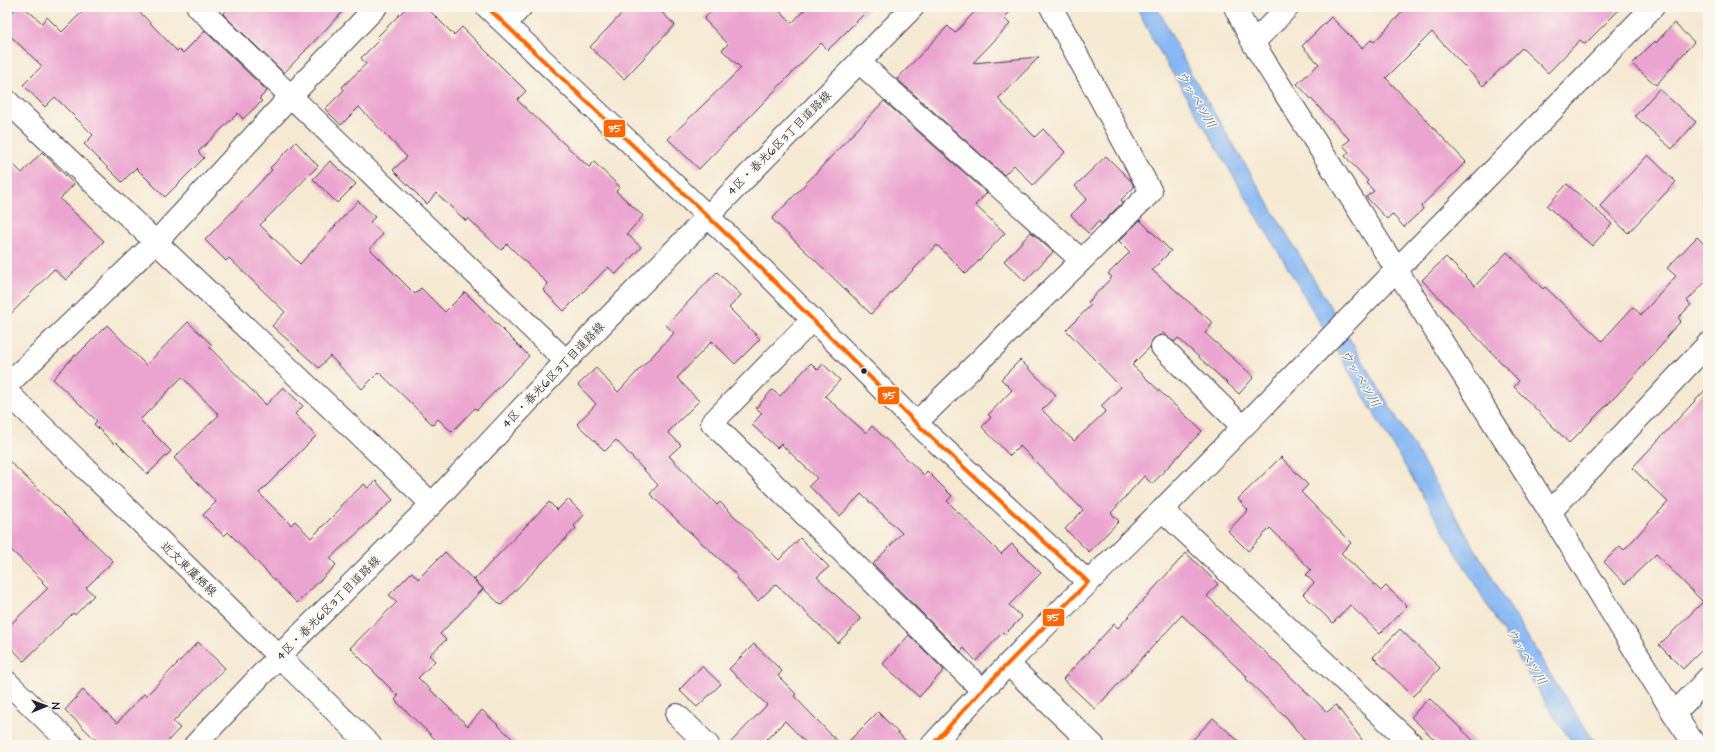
<svg xmlns="http://www.w3.org/2000/svg" width="1715" height="752" viewBox="0 0 1715 752" font-family="'Architects Daughter','Klee One',sans-serif">
	<style>
		.water { fill: #88b8f3; stroke: #556d97 }
		.building { fill: #eba4cf }
		.lines { fill: none; stroke-linecap: round; stroke-linejoin: round }
		.minor-casing { stroke: #424052; stroke-width: 24 }
		.minor { stroke: #fff; stroke-width: 22 }
		.bus-1-casing { stroke: #fbf7ec; stroke-width: 7 }
		.bus-1 { stroke: #f60; stroke-width: 4 }
		.bus-dot { fill: #22223b; stroke: #fbf7ec; stroke-width: 1.5 }
		.labels { text-anchor: middle; stroke-width: 3; stroke-linejoin: round; paint-order: stroke }
		.street-label { font-size: 12px; fill: #22223b; stroke: #fbf7ec }
		.water-label { font-size: 13px; font-style: italic; fill: #46567b; stroke: #fbf7ec }
		.line-badge { stroke: #fbf7ec; stroke-width: 1.5 }
		.badge-label { font-size: 11px; text-anchor: middle; font-weight: bold; fill: #fff }
	</style>
	<rect width="100%" height="100%" fill="#fbf7ec"/>
	<filter id="ink" filterUnits="userSpaceOnUse"><feTurbulence type="fractalNoise" baseFrequency=".025" numOctaves="2"/><feDisplacementMap in="SourceGraphic" scale="8" xChannelSelector="R" yChannelSelector="G"/><feConvolveMatrix kernelMatrix="1 2 1 2 8 2 1 2 1" color-interpolation-filters="sRGB"/></filter>
	<filter id="wash" filterUnits="userSpaceOnUse"><feTurbulence type="fractalNoise" baseFrequency=".012" numOctaves="4" result="noise"/><feDisplacementMap in="SourceGraphic" scale="16" xChannelSelector="R" yChannelSelector="G"/><feGaussianBlur stdDeviation="0.9" result="paint"/><feColorMatrix in="noise" values="0 0 0 0 0 0 0 0 0 0 0 0 0 0 0 0 0 1.4 0 .05"/><feComposite in="paint" operator="in"/></filter>
	<g filter="url(#wash)">
		<rect width="100%" height="100%" fill="#f5e9d2"/>
		<!-- water -->
		<path class="water" d="M 1136,7 L 1157,7 L 1191,74 L 1559,689 L 1597,745 L 1574,745 L 1547,706 L 1154,42 Z"/>
		<g id="blocks">
			<!-- building -->
			<path class="building" d="M 17,7 L 24,7 L 42,23 L 47,17 L 62,32 L 87,7 L 135,7 L 177,51 L 179,49 L 183,53 L 205,31 L 267,91 L 259,99 L 262,101 L 243,119 L 238,113 L 198,152 L 204,158 L 165,197 L 136,168 L 122,182 L 84,144 L 93,135 L 55,97 L 45,107 L 23,85 L 42,66 L 7,33 L 7,18 Z
				M 230,7 L 347,7 L 284,73 L 223,14 Z
				M 407,7 L 426,7 L 454,35 L 462,27 L 526,91 L 517,100 L 589,167 L 594,162 L 620,187 L 616,191 L 643,216 L 627,234 L 641,247 L 616,274 L 608,267 L 564,311 L 543,290 L 548,284 L 507,244 L 501,250 L 468,218 L 466,221 L 436,193 L 427,204 L 393,170 L 407,157 L 359,107 L 341,125 L 325,109 L 344,90 L 342,87 L 366,64 L 361,58 L 379,40 L 377,37 Z
				M 628,7 L 656,7 L 675,25 L 624,79 L 590,47 Z
				M 715,7 L 775,7 L 792,23 L 807,7 L 871,7 L 828,50 L 821,43 L 699,169 L 668,139 L 741,68 L 722,50 L 728,44 L 704,19 Z
				M 979,7 L 1015,7 L 1004,18 L 1010,24 L 973,63 L 1039,57 L 998,99 L 1035,137 L 1043,129 L 1065,152 L 1033,185 L 1014,165 L 1004,175 L 897,79 L 948,26 L 955,33 Z
				M 1407,7 L 1622,7 L 1585,44 L 1580,40 L 1548,73 L 1522,48 L 1483,86 L 1432,32 L 1386,78 L 1466,162 L 1421,206 L 1423,209 L 1404,227 L 1392,214 L 1387,219 L 1366,197 L 1374,191 L 1366,183 L 1368,181 L 1345,156 L 1349,152 L 1343,145 L 1350,140 L 1297,84 L 1319,64 L 1302,46 L 1331,17 L 1362,48 L 1371,40 L 1374,42 Z
				M 1674,23 L 1694,42 L 1656,85 L 1632,64 L 1655,41 L 1656,43 Z
				M 1659,89 L 1696,122 L 1672,149 L 1635,116 Z
				M 884,101 L 987,193 L 975,205 L 1005,233 L 966,274 L 937,245 L 871,314 L 772,219 Z
				M 296,142 L 318,166 L 260,225 L 300,264 L 358,201 L 375,217 L 370,222 L 383,234 L 370,249 L 415,294 L 421,288 L 445,312 L 465,292 L 529,356 L 477,410 L 475,408 L 452,432 L 438,419 L 433,425 L 379,372 L 362,389 L 330,356 L 319,368 L 272,326 L 285,312 L 229,258 L 226,261 L 205,240 L 272,170 L 270,168 Z
				M 42,152 L 74,184 L 60,199 L 104,241 L 66,280 L 54,269 L 7,318 L 7,158 L 22,173 Z
				M 1648,155 L 1676,182 L 1628,233 L 1600,206 Z
				M 1106,156 L 1132,182 L 1134,187 L 1121,200 L 1123,202 L 1101,224 L 1099,221 L 1088,233 L 1071,215 L 1087,199 L 1075,186 Z
				M 330,161 L 356,184 L 337,203 L 313,179 Z
				M 1567,184 L 1612,224 L 1592,246 L 1547,206 Z
				M 1140,220 L 1171,251 L 1152,270 L 1213,323 L 1205,333 L 1254,377 L 1239,394 L 1178,338 L 1174,342 L 1163,333 L 1153,339 L 1150,347 L 1132,365 L 1202,431 L 1152,484 L 1144,476 L 1111,513 L 1119,521 L 1089,552 L 1065,529 L 1083,510 L 1020,446 L 1010,456 L 982,427 L 991,417 L 988,415 L 1012,390 L 1001,379 L 1020,360 L 1056,395 L 1042,410 L 1074,441 L 1106,411 L 1101,406 L 1121,387 L 1066,330 L 1091,305 L 1088,302 L 1112,277 L 1108,274 L 1130,252 L 1119,241 Z
				M 1031,232 L 1053,252 L 1025,281 L 1004,261 Z
				M 1697,237 L 1708,248 L 1708,279 L 1687,301 L 1691,305 L 1678,318 L 1681,321 L 1666,337 L 1667,339 L 1617,395 L 1569,443 L 1514,387 L 1519,381 L 1422,280 L 1446,257 L 1475,286 L 1507,252 L 1543,289 L 1545,287 L 1602,341 L 1633,307 L 1641,315 L 1676,276 L 1667,268 Z
				M 717,272 L 741,295 L 729,308 L 760,339 L 735,364 L 712,341 L 677,378 L 699,401 L 668,432 L 681,445 L 669,456 L 717,505 L 720,502 L 779,560 L 800,538 L 829,567 L 817,577 L 861,619 L 838,643 L 776,584 L 758,601 L 736,578 L 738,576 L 681,524 L 650,494 L 658,485 L 616,440 L 605,451 L 577,424 L 596,404 L 578,385 L 596,368 L 618,392 L 674,333 L 666,325 Z
				M 188,322 L 212,345 L 209,347 L 266,405 L 283,387 L 303,406 L 295,414 L 316,436 L 259,493 L 291,525 L 295,521 L 311,538 L 341,508 L 340,506 L 364,484 L 368,488 L 376,481 L 393,500 L 330,558 L 336,565 L 297,603 L 228,532 L 224,536 L 203,515 L 216,502 L 174,458 L 219,415 L 182,377 L 140,420 L 171,451 L 148,474 L 116,442 L 114,444 L 94,424 L 97,421 L 53,379 L 75,355 L 76,356 L 107,325 L 146,365 Z
				M 811,363 L 818,370 L 823,364 L 840,380 L 825,396 L 866,433 L 872,426 L 924,475 L 927,471 L 952,496 L 947,501 L 1001,554 L 1012,544 L 1041,573 L 1009,605 L 1022,617 L 1005,634 L 1003,632 L 976,661 L 964,648 L 961,652 L 873,564 L 902,533 L 861,494 L 840,516 L 809,486 L 817,478 L 781,444 L 777,448 L 752,425 L 762,413 L 756,408 L 772,390 L 780,396 Z
				M 1708,387 L 1708,644 L 1683,669 L 1659,645 L 1703,602 L 1656,554 L 1625,584 L 1604,562 L 1620,546 L 1624,550 L 1668,502 L 1632,468 Z
				M 1281,457 L 1308,485 L 1301,492 L 1351,543 L 1341,553 L 1381,591 L 1386,586 L 1407,606 L 1380,634 L 1350,605 L 1333,623 L 1303,594 L 1314,583 L 1306,575 L 1311,570 L 1270,528 L 1248,551 L 1228,531 L 1248,510 L 1238,499 Z
				M 7,459 L 113,561 L 86,588 L 94,595 L 75,615 L 73,613 L 24,661 L 7,643 L 7,628 L 48,588 L 42,582 L 43,581 L 7,546 Z
				M 568,499 L 584,515 L 574,526 L 576,528 L 501,605 L 474,580 L 549,502 L 557,510 Z
				M 445,552 L 483,589 L 440,634 L 446,640 L 429,655 L 435,661 L 418,678 L 468,726 L 482,710 L 519,745 L 441,745 L 395,700 L 398,696 L 350,648 L 397,602 L 389,595 L 412,572 L 418,579 Z
				M 1186,553 L 1218,584 L 1207,596 L 1327,712 L 1336,705 L 1366,745 L 1308,745 L 1288,719 L 1246,679 L 1247,677 L 1182,615 L 1095,709 L 1063,679 L 1114,624 L 1118,628 Z
				M 1400,629 L 1440,668 L 1413,696 L 1373,657 Z
				M 909,635 L 944,670 L 919,697 L 883,664 Z
				M 198,642 L 225,668 L 173,722 L 180,728 L 164,745 L 95,745 L 98,742 L 65,710 L 83,690 L 117,723 L 144,694 L 146,696 Z
				M 754,644 L 782,671 L 778,676 L 796,694 L 794,696 L 841,745 L 808,745 L 785,721 L 761,745 L 728,745 L 767,705 L 729,669 Z
				M 702,666 L 721,684 L 697,707 L 679,690 Z
				M 1429,698 L 1478,745 L 1440,745 L 1411,717 Z
				M 878,712 L 910,745 L 845,745 Z
				M 1213,718 L 1243,745 L 1188,745 Z"/>
		</g>
	</g>
	<g filter="url(#ink)">
		<use href="#blocks" fill-opacity="0" stroke="#424052" stroke-width="1"/>
		<g class="lines">
			<!-- minor casing -->
			<g class="minor-casing">
				<path id="minor" d="M 198,7 L 566,361
					M 487,7 L 740,247 L 916,423 L 1088,582
					M 1235,7 L 1253,43 L 1550,512 L 1674,714 L 1695,745
					M 505,24 L 521,7
					M 1253,43 L 1288,7
					M 859,62 L 1081,260
					M 7,101 L 432,504
					M 812,320 L 712,423 L 982,690
					M 1162,347 L 1243,427
					M 7,385 L 157,241 L 291,96 L 376,7
					M 7,392 L 370,745
					M 916,423 L 1151,192 L 1051,7
					M 1162,510 L 1413,745
					M 1550,512 L 1708,344
					M 1008,664 L 1093,745
					M 7,682 L 72,745
					M 1674,714 L 1708,678
					M 677,715 L 708,745
					M 195,745 L 279,656 L 432,504 L 566,361 L 913,7
					M 932,745 C 1006,664 1084,586 1162,510 L 1653,7"/>
			</g>
			<!-- minor -->
			<use href="#minor" class="minor"/>
			<!-- bus-1 casing -->
			<g class="bus-1-casing">
				<path id="bus-1" d="M 487,7 L 740,247 L 916,423 L 1088,582 L 982,690 L 932,745"/>
			</g>
			<!-- bus-1 -->
			<use href="#bus-1" class="bus-1"/>
		</g>
	</g>
	<!-- markers -->
	<circle class="bus-dot" cx="864" cy="371" r="3.5"/>
	<g class="labels">
		<!-- street labels -->
		<g class="street-label">
			<text transform="translate(779 143) rotate(-45)" y="4">4区・春光6区3丁目道路線</text>
			<text transform="translate(553 375) rotate(-46)" y="4">4区・春光6区3丁目道路線</text>
			<text transform="translate(189 569) rotate(44)" y="4">近文東鷹栖線</text>
			<text transform="translate(328 608) rotate(-45)" y="4">4区・春光6区3丁目道路線</text>
		</g>
		<!-- water labels -->
		<g class="water-label">
			<text transform="translate(1197 99) rotate(59)" y="5">ウッペツ川</text>
			<text transform="translate(1361 378) rotate(59)" y="5">ウッペツ川</text>
			<text transform="translate(1527 656) rotate(58)" y="5">ウッペツ川</text>
		</g>
	</g>
	<g class="line-badge">
		<rect x="603" y="119" width="23" height="19" rx="4" fill="#f60"/>
		<rect x="877" y="386" width="23" height="19" rx="4" fill="#f60"/>
		<rect x="1042" y="608" width="23" height="19" rx="4" fill="#f60"/>
	</g>
	<g class="badge-label">
		<text x="615" y="132">35</text>
		<text x="889" y="399">35</text>
		<text x="1053" y="621">35</text>
	</g>
	<!-- margin -->
	<rect width="1715" height="752" fill="none" stroke="#fbf7ec" stroke-width="24"/>
	<!-- north arrow -->
	<g transform="translate(46 706) rotate(89)" stroke="#fbf7ec" stroke-width="3" paint-order="stroke">
	<path d="M0-3L7 15L0 10L-7 15Z" fill="#22223b"/>
	<text y="-6" font-size="11" font-weight="bold" text-anchor="middle" fill="#22223b">N</text>
	</g>
</svg>
